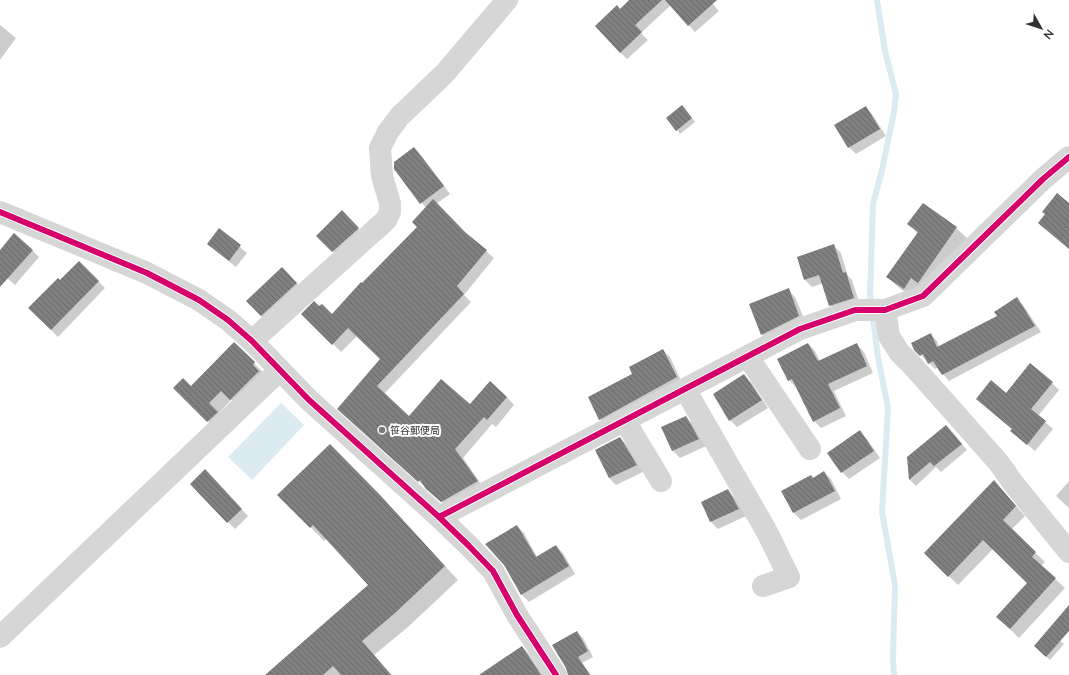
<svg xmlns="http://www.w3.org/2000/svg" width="1069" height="675" viewBox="0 0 1069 675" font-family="Lato,'Noto Sans JP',sans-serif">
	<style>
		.water { fill: #dcebf2 }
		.shadow { fill: #0003 }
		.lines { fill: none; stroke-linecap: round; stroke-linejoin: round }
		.stream { stroke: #dcebf2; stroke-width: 6 }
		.building { fill: url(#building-back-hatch) }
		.minor { stroke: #d6d6d6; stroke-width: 22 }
		.cycleway-casing { stroke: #fff; stroke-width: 8 }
		.cycleway { stroke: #d6006c; stroke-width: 6 }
		.poi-dot { fill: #7a7a7a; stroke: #fff; stroke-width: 1.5 }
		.labels { text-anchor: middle; stroke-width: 4; stroke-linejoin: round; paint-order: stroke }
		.poi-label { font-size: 10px; fill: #323232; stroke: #fff; text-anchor: start }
	</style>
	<defs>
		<pattern id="building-back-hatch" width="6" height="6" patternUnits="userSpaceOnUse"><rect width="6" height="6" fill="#808080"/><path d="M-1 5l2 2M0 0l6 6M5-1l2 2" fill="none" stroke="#696969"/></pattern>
	</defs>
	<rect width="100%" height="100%" fill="#fff"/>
	<!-- water -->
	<path class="water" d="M 281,403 L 304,425 L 252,480 L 228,457 Z"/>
	<!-- shadow -->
	<path class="shadow" d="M 631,0 L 709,0 L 719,11 L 695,32 L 671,5 L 641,33 L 648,40 L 627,59 L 620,52 L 620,10 Z
		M 0,25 L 16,38 L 0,60 Z
		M 865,107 L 872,114 L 886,136 L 856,154 L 849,147 Z
		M 685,109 L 695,122 L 680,134 L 677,130 Z
		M 414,148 L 421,155 L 450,194 L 436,204 L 465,233 L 494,258 L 464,295 L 471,302 L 384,394 L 409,417 L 507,397 L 514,405 L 496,427 L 492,424 L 463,458 L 485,490 L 450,509 L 346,416 L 381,359 L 357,336 L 341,352 L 303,314 L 332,315 L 419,228 L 426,208 L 395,169 Z
		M 923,204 L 956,228 L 967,238 L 915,299 L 898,287 L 888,277 L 918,234 L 909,224 Z
		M 342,212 L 365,235 L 340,258 L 317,236 Z
		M 220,230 L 247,253 L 236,267 L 216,251 Z
		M 834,246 L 841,253 L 848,276 L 852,280 L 860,305 L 837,312 L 830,305 L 823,283 L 812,287 L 805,280 Z
		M 32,250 L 39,257 L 15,285 L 0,272 L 0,251 Z
		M 79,262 L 105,288 L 58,337 L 29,308 Z
		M 289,275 L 304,291 L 268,323 L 261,316 Z
		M 788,290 L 795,297 L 806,323 L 769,341 L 762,334 Z
		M 1017,299 L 1023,305 L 1041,332 L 949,381 L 943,374 L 938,367 L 935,369 L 915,349 L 931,335 L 937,341 L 939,347 L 998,316 Z
		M 234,343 L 264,373 L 241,409 L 231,400 L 218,414 L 227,422 L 218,431 L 174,388 L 191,387 Z
		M 808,344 L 815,351 L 820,361 L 857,345 L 864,352 L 873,373 L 834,391 L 846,416 L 821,428 L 814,421 L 796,387 L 789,380 Z
		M 663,350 L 670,357 L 683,385 L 607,426 L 600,419 L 634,375 Z
		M 744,375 L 751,382 L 768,408 L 737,427 L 730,420 Z
		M 1052,383 L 1059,390 L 1038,416 L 1053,429 L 1035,451 L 1012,431 L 1013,430 L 977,399 L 1006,394 Z
		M 686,417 L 693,424 L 706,446 L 680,458 L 673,451 L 662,427 Z
		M 860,432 L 867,439 L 880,458 L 849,479 L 842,472 Z
		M 952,432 L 967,450 L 941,472 L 936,467 L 916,486 L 910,480 L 908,458 Z
		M 620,438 L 627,445 L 643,472 L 616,485 L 609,478 Z
		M 824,472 L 831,479 L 841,499 L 801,520 L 794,513 L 783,491 L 813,479 Z
		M 212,478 L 248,516 L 235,529 L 228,522 Z
		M 1069,481 L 1069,508 L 1056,496 Z
		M 728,490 L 735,498 L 746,516 L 718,529 L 711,522 L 702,503 Z
		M 1003,491 L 1025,516 L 1011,530 L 1045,562 L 1041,566 L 1065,588 L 1019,638 L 997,617 L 1028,583 L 993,549 L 958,585 L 925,553 Z
		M 279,495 L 394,511 L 458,580 L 408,627 L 374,655 L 392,675 L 266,675 L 370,585 L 327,538 L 324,541 Z
		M 517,526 L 524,533 L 537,557 L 556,546 L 563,553 L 575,574 L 529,602 L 522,595 L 505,564 Z
		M 577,632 L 583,638 L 593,657 L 582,663 L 591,675 L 569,675 Z
		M 1060,641 L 1064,644 L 1050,660 L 1038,649 Z
		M 522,647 L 529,654 L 543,675 L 480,675 Z"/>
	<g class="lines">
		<!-- stream -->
		<path class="stream" d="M 877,0 L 885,51 L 896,94 L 894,112 L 882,170 L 873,204 L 870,295 L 878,357 L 888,408 L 882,512 L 895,585 L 893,658 L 894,675"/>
	</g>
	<!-- building -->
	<path class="building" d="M 629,0 L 662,0 L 635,25 L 642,32 L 620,53 L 595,26 L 617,5 L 620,9 Z
		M 665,0 L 717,0 L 688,26 Z
		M 682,105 L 692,118 L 676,131 L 666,118 Z
		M 866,106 L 880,129 L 848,148 L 834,125 Z
		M 414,147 L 444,186 L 420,204 L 394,169 L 394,162 Z
		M 1057,193 L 1069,203 L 1069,249 L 1038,223 L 1045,214 L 1042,212 Z
		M 433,199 L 466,233 L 487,250 L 457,286 L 464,294 L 377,386 L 409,416 L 441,379 L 470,404 L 490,381 L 507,397 L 487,420 L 484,417 L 455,449 L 478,481 L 441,502 L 426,489 L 420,480 L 418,482 L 337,409 L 380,359 L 348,328 L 332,345 L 301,314 L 314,301 L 319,306 L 322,304 L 332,314 L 361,282 L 362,283 L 417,227 L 412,222 Z
		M 923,203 L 957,227 L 918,283 L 911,278 L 904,289 L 886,277 L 918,232 L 907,224 Z
		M 342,210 L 359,228 L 332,252 L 316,236 Z
		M 219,228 L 241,245 L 229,261 L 207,244 Z
		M 14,233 L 33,250 L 0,287 L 0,250 Z
		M 834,244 L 843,273 L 846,272 L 854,298 L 829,306 L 819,275 L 804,280 L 797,257 Z
		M 79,261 L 99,281 L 51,330 L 28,308 L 58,278 L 60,280 Z
		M 282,267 L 297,283 L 261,316 L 246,301 Z
		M 789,288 L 799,316 L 761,335 L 749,304 Z
		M 1017,297 L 1035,326 L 942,375 L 933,361 L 928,364 L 923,354 L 920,356 L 914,350 L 911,343 L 931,333 L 937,347 L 997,316 L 994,312 Z
		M 234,342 L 255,362 L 253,365 L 259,371 L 230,400 L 221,391 L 209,403 L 218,412 L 207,422 L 173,388 L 183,378 L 191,386 Z
		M 808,343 L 818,361 L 857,343 L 867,366 L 828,384 L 840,408 L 813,422 L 792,379 L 788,381 L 777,359 Z
		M 663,349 L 677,377 L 599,420 L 588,397 L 632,374 L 629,367 Z
		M 1030,363 L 1053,382 L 1031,409 L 1046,421 L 1027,445 L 1010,431 L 1012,429 L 976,399 L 991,380 L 1006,393 Z
		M 744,374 L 762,400 L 729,421 L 713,394 Z
		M 686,416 L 699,439 L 672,451 L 661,427 Z
		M 946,425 L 962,444 L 934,466 L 930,462 L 909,480 L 907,457 Z
		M 860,430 L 874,451 L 841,473 L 827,453 Z
		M 620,437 L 637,465 L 609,478 L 595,450 Z
		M 330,444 L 381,496 L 445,566 L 395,613 L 362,641 L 391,675 L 341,675 L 333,666 L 323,675 L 265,675 L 368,585 L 313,525 L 310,528 L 277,495 Z
		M 205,469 L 242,509 L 227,523 L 190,484 Z
		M 824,471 L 835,491 L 793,513 L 781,491 L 811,475 L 813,478 Z
		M 994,480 L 1016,506 L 1003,520 L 1036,552 L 1032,557 L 1056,578 L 1010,629 L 996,617 L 1027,583 L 983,540 L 948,577 L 924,553 Z
		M 728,489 L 739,509 L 710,522 L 701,502 Z
		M 517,525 L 536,557 L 556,545 L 569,566 L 521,595 L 504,565 L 485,544 Z
		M 1069,605 L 1069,631 L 1046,657 L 1034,646 Z
		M 577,631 L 588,651 L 578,657 L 590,675 L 568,675 L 566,668 L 552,645 Z
		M 522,646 L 541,675 L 479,675 Z"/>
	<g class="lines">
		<!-- minor -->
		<path class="minor" d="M 0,212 L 147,273 L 199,300 L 228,320 L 252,341 L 309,400 L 439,517 L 469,546 L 493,571 L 517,615 L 556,675
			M 885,310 L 889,336 L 899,352 L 913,366 L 999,463 L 1013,483 L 1069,552
			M 252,341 L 386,220 L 390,212 L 390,203 L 382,176 L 380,148 L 388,132 L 399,117 L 445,73 L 507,0
			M 748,357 L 810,449
			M 685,389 L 767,532 L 789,577 L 763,586
			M 625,421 L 661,481
			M 439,517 L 800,329 L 855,310 L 885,310 L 923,296 L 1043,179 L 1069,157
			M 0,637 L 280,370"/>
		<!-- cycleway casing -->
		<g class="cycleway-casing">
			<path id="cycleway" d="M 0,212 L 147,273 L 199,300 L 228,320 L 252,341 L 309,400 L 439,517 L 469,546 L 493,571 L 517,615 L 556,675
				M 439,517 L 800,329 L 855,310 L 885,310 L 923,296 L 1043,179 L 1069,157"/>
		</g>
		<!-- cycleway -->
		<use href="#cycleway" class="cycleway"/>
	</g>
	<!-- markers -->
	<circle class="poi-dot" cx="382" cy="430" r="4"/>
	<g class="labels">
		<!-- poi labels -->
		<g class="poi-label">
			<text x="390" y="434">笹谷郵便局</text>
		</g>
	</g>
	<!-- north arrow -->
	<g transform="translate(1041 28) rotate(129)" stroke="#ffffff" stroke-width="3" paint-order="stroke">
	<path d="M0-3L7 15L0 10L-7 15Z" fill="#323232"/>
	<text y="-6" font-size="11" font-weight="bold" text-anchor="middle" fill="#323232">N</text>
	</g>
</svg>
